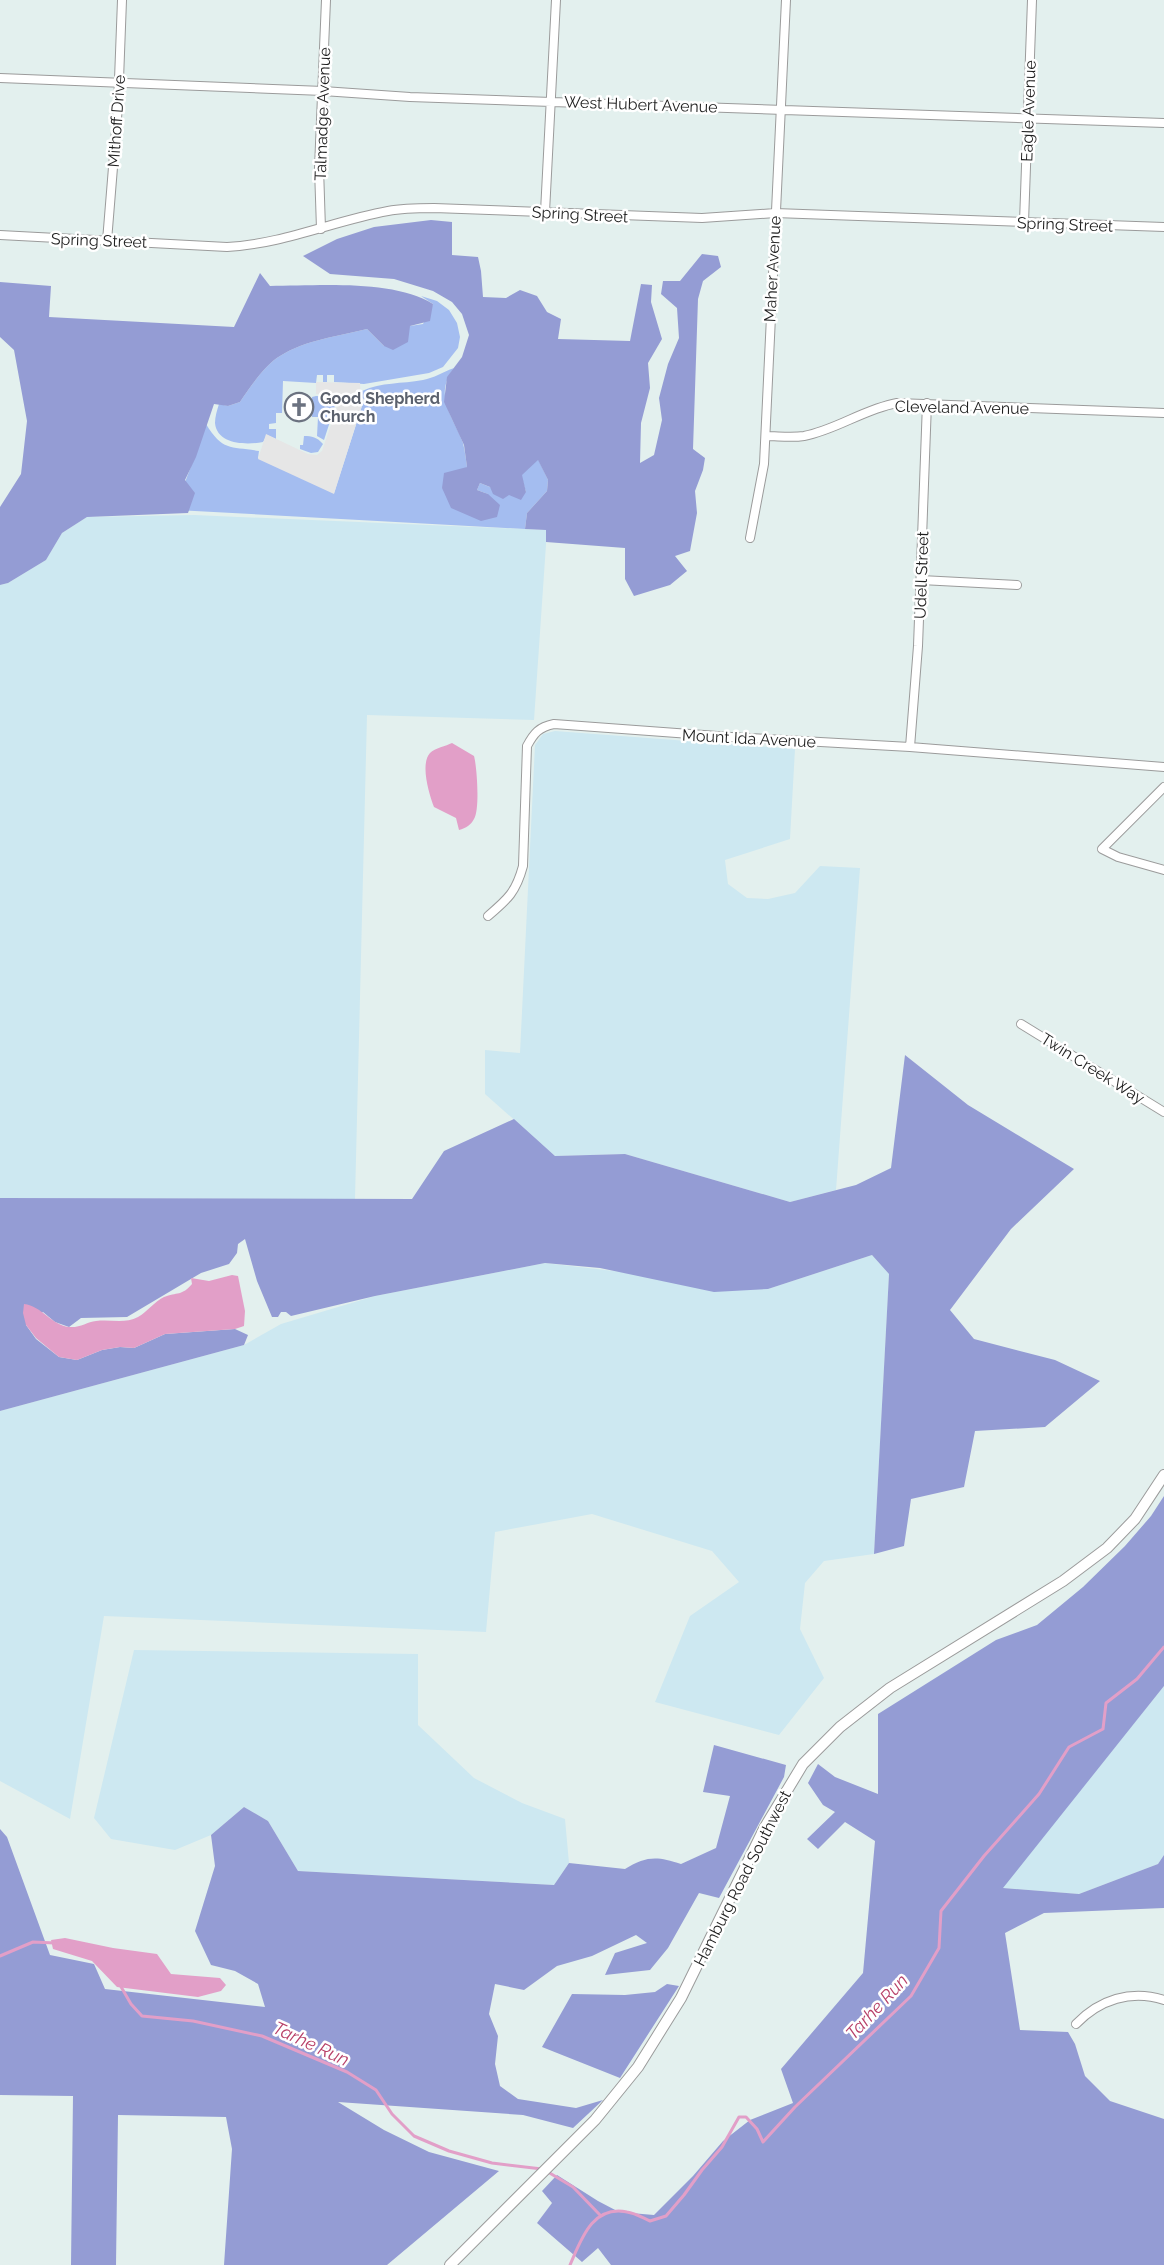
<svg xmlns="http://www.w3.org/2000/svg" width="1164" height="2265" viewBox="0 0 1164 2265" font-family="Raleway,sans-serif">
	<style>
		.farmland { fill: #cde8f1 }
		.grass { fill: #a4bdf0 }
		.forest { fill: #949cd4 }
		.parking { fill: #e6e6e6 }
		.water { fill: #e29fc8 }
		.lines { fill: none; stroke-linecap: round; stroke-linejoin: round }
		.stream { stroke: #e29fc8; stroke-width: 3 }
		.minor-casing { stroke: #9b9b9b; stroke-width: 10 }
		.tertiary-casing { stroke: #9b9b9b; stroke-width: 12 }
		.minor { stroke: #fff; stroke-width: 8 }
		.tertiary { stroke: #fff; stroke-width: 10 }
		.labels { text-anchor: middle; stroke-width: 5; stroke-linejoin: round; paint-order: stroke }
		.street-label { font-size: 16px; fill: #1e1e1e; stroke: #fff }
		.worship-label { font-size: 16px; font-weight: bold; fill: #5b616d; stroke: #fff; text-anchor: start }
		.water-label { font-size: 18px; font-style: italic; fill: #b84169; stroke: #fff }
	</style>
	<rect width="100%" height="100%" fill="#e3f0ee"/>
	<!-- farmland -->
	<path class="farmland" d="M 194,515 L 547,530 L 534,720 L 367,715 L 355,1199 L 0,1198 L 0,585 L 8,583 L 46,560 L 62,533 L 87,517 Z
		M 555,731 L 795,749 L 790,839 L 725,860 L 728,884 L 747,898 L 768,899 L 795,893 L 820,866 L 860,868 L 836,1190 L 790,1202 L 625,1154 L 555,1156 L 485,1094 L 485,1050 L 520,1053 L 535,745 L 543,734 Z
		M 872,1255 L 889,1274 L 874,1554 L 824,1561 L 805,1583 L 800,1629 L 824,1678 L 779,1735 L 655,1702 L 690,1616 L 739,1582 L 712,1551 L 592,1514 L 495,1532 L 486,1632 L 104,1616 L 70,1819 L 0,1781 L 0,1411 L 244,1345 L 281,1324 L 375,1296 L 545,1263 L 768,1289 Z
		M 134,1650 L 418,1654 L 418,1725 L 474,1778 L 522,1803 L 565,1819 L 569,1863 L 554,1885 L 298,1871 L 268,1821 L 244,1807 L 211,1835 L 175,1850 L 111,1839 L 94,1818 Z
		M 1164,1686 L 1164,1855 L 1158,1864 L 1079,1894 L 1002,1888 Z"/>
	<!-- grass -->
	<path class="grass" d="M 421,296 L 437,301 L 449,310 L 457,323 L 460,337 L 458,348 L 443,367 L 429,373 L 364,384 L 334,382 L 334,375 L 327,375 L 327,382 L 323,382 L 323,375 L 317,375 L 316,383 L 283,381 L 282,413 L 276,413 L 276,423 L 269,424 L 269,429 L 276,429 L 276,439 L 267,435 L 263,442 C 247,445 217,445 215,423 C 215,417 217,410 219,404 L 228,406 L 240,402 C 249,388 266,364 280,356 C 305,340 339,336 367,329 L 384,346 L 410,326 L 423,324 L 433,304 Z
		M 454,368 C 433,396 453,416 463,443 C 465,451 466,460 467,467 L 442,488 L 488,494 L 477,490 L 480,483 L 509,495 L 526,492 L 521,475 L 538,459 L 548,480 L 547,491 L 527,513 L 525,529 L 176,510 C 184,481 197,454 206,424 C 223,452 231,446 259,451 L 258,458 L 334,493 L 364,400 L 361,397 L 362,391 C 382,382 401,384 423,380 C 434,378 443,372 454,368 Z
		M 316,396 L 338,397 L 324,440 L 317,436 L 318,417 L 312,417 L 312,397 Z
		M 304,436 C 312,436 317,437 323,444 L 318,452 L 311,453 L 300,449 L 300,445 L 303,445 Z"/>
	<!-- forest -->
	<path class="forest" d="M 431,220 L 452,222 L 452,255 L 478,257 L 481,271 L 483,297 L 506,298 L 520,290 L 537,296 L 547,312 L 561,319 L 558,339 L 630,341 L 641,284 L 652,285 L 651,302 L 662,339 L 648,363 L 650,388 L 641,423 L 640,463 L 654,455 L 662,420 L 659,398 L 668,364 L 679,338 L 677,308 L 661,294 L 663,281 L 680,281 L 702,254 L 718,256 L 721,267 L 703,281 L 698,299 L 693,449 L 705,458 L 703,470 L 695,491 L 697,513 L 690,551 L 675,556 L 687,571 L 670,585 L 634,596 L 625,579 L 625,548 L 546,542 L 546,530 L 525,529 L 527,513 L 547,491 L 548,480 L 538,460 L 522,475 L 526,492 L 521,500 L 509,495 L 503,499 L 493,494 L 490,487 L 480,483 L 477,490 L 488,494 L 500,505 L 497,517 L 481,521 L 451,508 L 442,488 L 444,473 L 467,467 L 464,445 L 444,402 L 447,377 L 462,357 L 469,335 L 462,314 L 452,302 L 433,291 L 394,279 L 330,274 L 303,256 L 337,239 L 374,227 Z
		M 260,273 L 270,286 C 316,286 393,279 433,304 L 430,321 L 410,326 L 408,342 L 393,350 L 384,346 L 367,329 C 339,336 305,340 280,356 C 266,364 249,388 240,402 L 228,406 L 214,404 L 196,457 L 185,480 L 195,493 L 188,513 L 87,517 L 62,533 L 46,560 L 8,583 L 0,585 L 0,507 L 21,474 L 27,421 L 14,350 L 0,337 L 0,282 L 51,286 L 49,317 L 234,327 Z
		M 905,1055 L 968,1105 L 1074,1169 L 1011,1229 L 950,1310 L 974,1339 L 1055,1360 L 1100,1381 L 1045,1427 L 975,1431 L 964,1487 L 911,1499 L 904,1546 L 874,1554 L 889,1274 L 872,1255 L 768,1289 L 714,1292 L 600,1268 L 545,1263 L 375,1296 L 291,1316 L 286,1312 L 281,1312 L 278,1317 L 272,1317 L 257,1281 L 245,1239 L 238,1244 L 237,1253 L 229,1264 L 201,1273 L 127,1317 L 81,1318 L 69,1327 L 55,1322 L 43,1312 L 26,1325 L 36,1339 L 59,1357 L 77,1360 L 102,1350 L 120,1347 L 134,1348 L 165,1334 L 235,1329 L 248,1335 L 244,1345 L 0,1411 L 0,1198 L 412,1199 L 444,1151 L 514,1119 L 555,1156 L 625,1154 L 790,1202 L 856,1185 L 891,1168 Z
		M 1164,1496 L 1164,1686 L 1003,1888 L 1079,1894 L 1158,1864 L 1164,1855 L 1164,1908 L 1044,1913 L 1005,1933 L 1020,2030 L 1068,2032 L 1075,2044 L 1085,2076 L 1110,2101 L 1164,2119 L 1164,2265 L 611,2265 L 598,2248 L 582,2262 L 537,2223 L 552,2203 L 542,2191 L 557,2175 L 598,2201 L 619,2212 L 654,2215 L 693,2176 L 723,2141 L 750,2120 L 793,2103 L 781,2069 L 863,1973 L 875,1841 L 845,1822 L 818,1849 L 807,1839 L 835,1812 L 823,1805 L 808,1783 L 818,1764 L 835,1777 L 878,1794 L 878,1714 L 996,1640 L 1037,1625 L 1083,1587 L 1125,1546 L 1151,1516 Z
		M 714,1745 L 786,1765 L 784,1777 L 719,1898 L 699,1893 L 668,1948 L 650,1970 L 605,1975 L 615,1953 L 647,1943 L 636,1935 L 592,1956 L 557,1966 L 524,1990 L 495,1984 L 489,2014 L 498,2036 L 495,2064 L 500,2086 L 518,2099 L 576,2108 L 603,2100 L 573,2128 L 523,2115 L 338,2102 L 384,2130 L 429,2152 L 499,2171 L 387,2265 L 224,2265 L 232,2149 L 226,2117 L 118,2115 L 116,2265 L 71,2265 L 73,2096 L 0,2095 L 0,1829 L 7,1837 L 50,1955 L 94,1964 L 105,1989 L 265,2007 L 258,1984 L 235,1971 L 211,1965 L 195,1931 L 215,1866 L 211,1835 L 244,1807 L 268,1821 L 298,1871 L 554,1885 L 569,1863 L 625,1869 C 646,1856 657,1856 681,1864 L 716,1848 L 730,1796 L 703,1792 Z
		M 667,1984 L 679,1986 L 620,2078 L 542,2047 L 572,1994 L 625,1995 L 655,1992 Z"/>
	<!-- parking -->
	<path class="parking" d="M 316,382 L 360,383 L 361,397 L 364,399 L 334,494 L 258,459 L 266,434 L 308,454 L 317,455 L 322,451 L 341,395 L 316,394 Z"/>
	<!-- water -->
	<path class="water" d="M 452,743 L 474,756 C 477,767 480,810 474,819 C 471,825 466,828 459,830 L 456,818 L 434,807 C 429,794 420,764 430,753 C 435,748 446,746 452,743 Z
		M 232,1275 L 238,1276 L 245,1311 L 244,1326 L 235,1329 L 165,1334 L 134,1348 L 120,1347 L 102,1350 L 77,1360 L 59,1357 L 36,1338 L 26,1325 L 23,1313 L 24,1304 C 42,1306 51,1325 69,1327 C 80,1328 87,1322 96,1321 C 110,1319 125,1324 138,1317 C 147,1312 154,1302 164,1297 C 177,1292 182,1296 192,1284 L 191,1278 L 209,1281 Z
		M 65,1938 L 113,1948 L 157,1954 L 171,1974 L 220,1978 L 226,1985 L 221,1991 L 198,1997 L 117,1987 L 92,1961 L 53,1949 L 51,1940 Z"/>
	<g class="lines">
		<!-- stream -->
		<path class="stream" d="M 0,1956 L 33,1942 L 55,1943
			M 120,1985 L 131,2004 L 142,2016 L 193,2021 L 262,2036 L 347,2072 L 376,2090 L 392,2114 L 414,2136 L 449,2151 L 492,2163 L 542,2169
			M 548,2172 L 573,2187 L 600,2215
			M 570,2265 C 581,2240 592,2205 627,2212 C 635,2213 643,2218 650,2221 L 666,2216 L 684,2195 L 702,2170 L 722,2147 L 739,2117 L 746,2117 L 757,2129 L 763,2142 L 795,2107 L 911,1996 L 939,1948 L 941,1911 L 984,1856 L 1039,1794 L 1069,1747 L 1103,1729 L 1106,1703 L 1137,1679 L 1164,1647"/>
		<!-- minor casing -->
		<g class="minor-casing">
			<path id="minor" d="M 0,78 L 323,91 L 410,97 L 1164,123
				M 545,212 L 556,0
				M 1024,222 L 1032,0
				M 321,229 L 319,168 L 326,0
				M 0,235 L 227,247 C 283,244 333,221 388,211 C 403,208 418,208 434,208 L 702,218 L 775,213 L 1164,227
				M 107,241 L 118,106 L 122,0
				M 766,436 C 778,436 791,438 804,436 C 836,430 864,409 897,403 L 1164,413
				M 750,538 L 764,464 L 786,0
				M 921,580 L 1017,585
				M 910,747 L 918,646 L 927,403
				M 1164,787 L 1102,849 L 1118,857 L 1164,870
				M 488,916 C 508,899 516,892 523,866 L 527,746 C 534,733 539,727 554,724 L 731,737 L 910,747 L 1164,767
				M 1021,1024 L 1164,1112
				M 1076,2024 C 1099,2000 1131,1989 1164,2000"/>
		</g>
		<!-- tertiary casing -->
		<g class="tertiary-casing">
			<path id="tertiary" d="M 450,2265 L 595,2120 L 638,2067 L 681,1998 L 765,1827 L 803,1764 L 840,1727 L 890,1688 L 1063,1581 L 1107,1548 L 1135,1519 L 1164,1475"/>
		</g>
		<!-- minor -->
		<use href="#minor" class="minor"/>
		<!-- tertiary -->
		<use href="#tertiary" class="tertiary"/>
	</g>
	<!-- icons -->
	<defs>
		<g id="church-ring" transform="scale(1.5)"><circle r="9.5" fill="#fff" stroke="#6b7280" stroke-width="1.5"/><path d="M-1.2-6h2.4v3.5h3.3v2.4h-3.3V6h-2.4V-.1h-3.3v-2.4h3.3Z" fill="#6b7280"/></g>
	</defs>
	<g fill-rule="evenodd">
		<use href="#church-ring" x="299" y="407"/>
	</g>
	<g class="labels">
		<!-- street labels -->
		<g class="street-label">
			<text transform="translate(641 104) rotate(2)" y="6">West Hubert Avenue</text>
			<text transform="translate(1028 111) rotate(-88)" y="6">Eagle Avenue</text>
			<text transform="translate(322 114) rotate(-88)" y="6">Talmadge Avenue</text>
			<text transform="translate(116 121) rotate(-86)" y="6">Mithoff Drive</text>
			<text transform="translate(580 214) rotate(3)" y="6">Spring Street</text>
			<text transform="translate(1065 224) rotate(2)" y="6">Spring Street</text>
			<text transform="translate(99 240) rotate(2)" y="6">Spring Street</text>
			<text transform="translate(772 269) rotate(-87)" y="6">Maher Avenue</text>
			<text transform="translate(962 407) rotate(1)" y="6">Cleveland Avenue</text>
			<text transform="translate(921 575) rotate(-88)" y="6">Udell Street</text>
			<text transform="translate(749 738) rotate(3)" y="6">Mount Ida Avenue</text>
			<text transform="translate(1093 1068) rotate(32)" y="6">Twin Creek Way</text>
			<text transform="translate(742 1878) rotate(-63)" y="6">Hamburg Road Southwest</text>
		</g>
		<!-- worship labels -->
		<g class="worship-label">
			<text x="320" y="404">Good Shepherd<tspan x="320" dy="18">Church</tspan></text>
		</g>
		<!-- water labels -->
		<g class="water-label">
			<text transform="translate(877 2007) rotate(-47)" y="6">Tarhe Run</text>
			<text transform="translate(311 2044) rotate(25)" y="6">Tarhe Run</text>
		</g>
	</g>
</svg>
